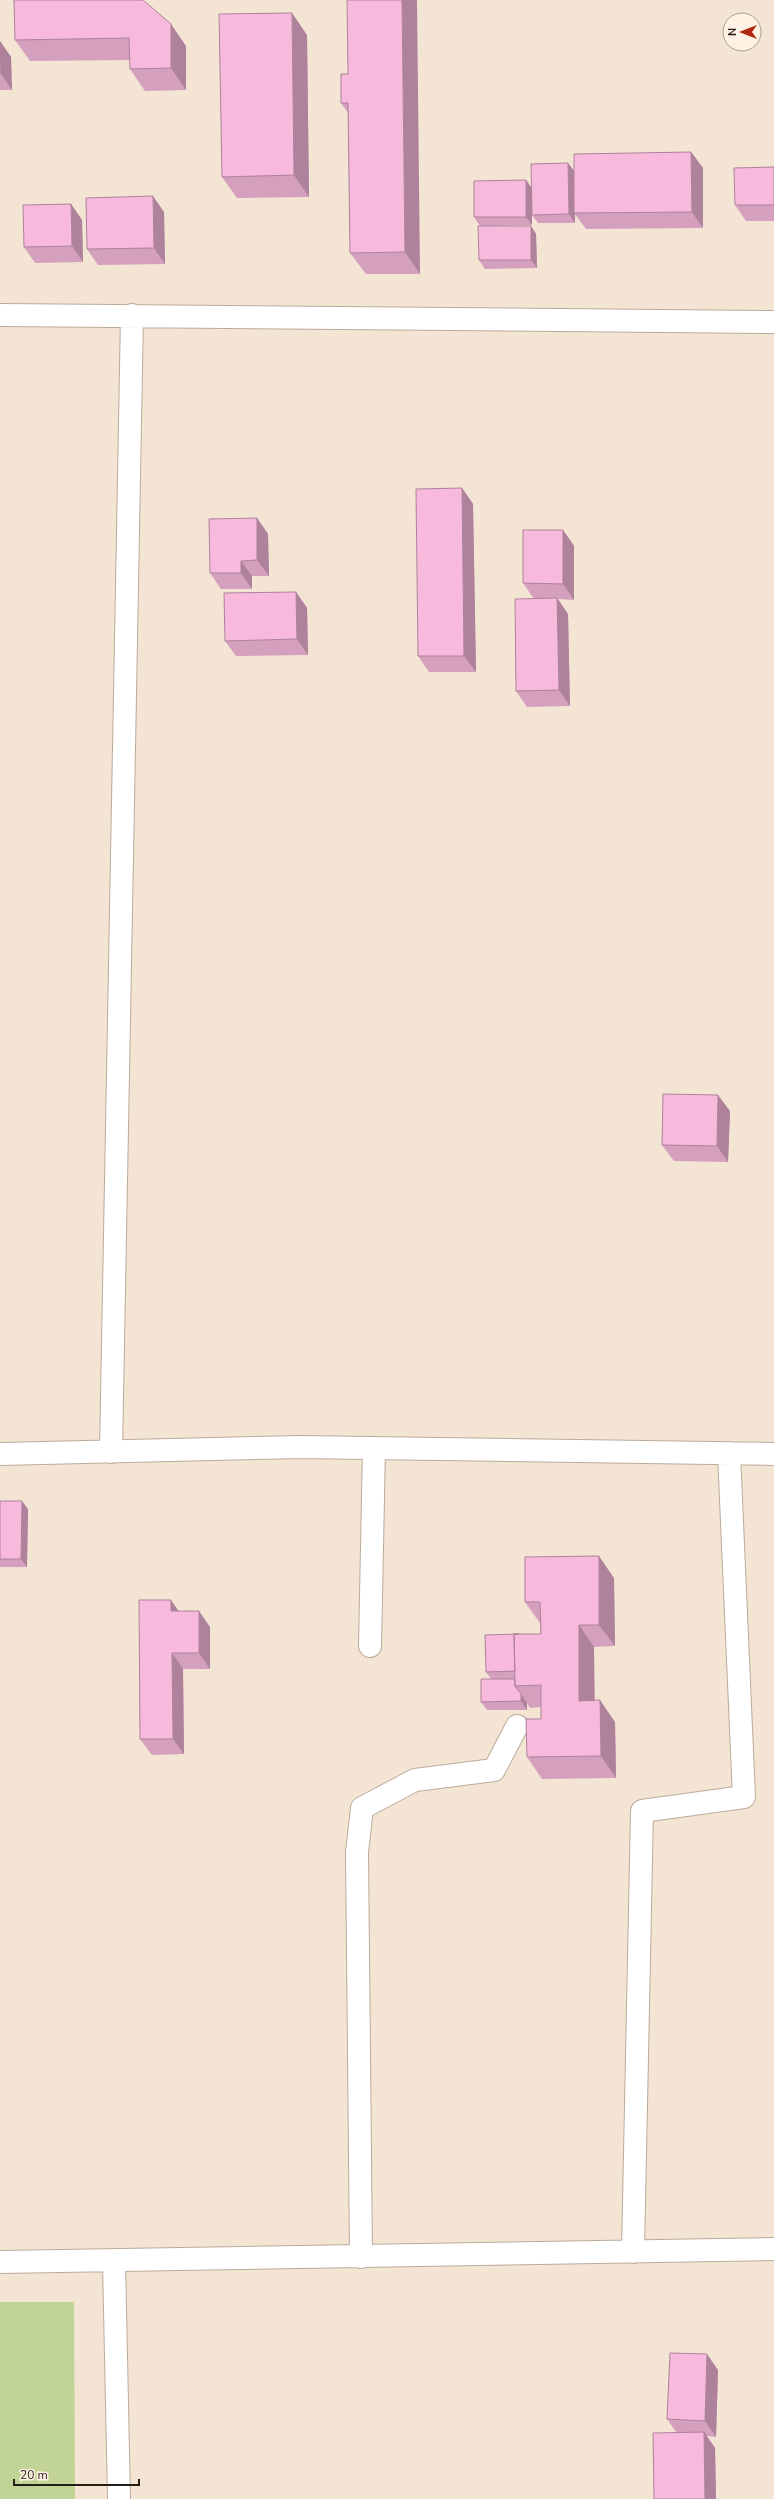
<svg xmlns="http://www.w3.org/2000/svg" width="774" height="2499" viewBox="0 0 774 2499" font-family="'Nunito Sans',sans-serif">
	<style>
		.green { fill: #c1d395 }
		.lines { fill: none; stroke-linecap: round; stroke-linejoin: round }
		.minor-casing { stroke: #bbab9c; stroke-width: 24 }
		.minor { stroke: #fff; stroke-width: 22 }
		.wall { fill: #d4a0bd }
		.shaded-wall { fill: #ad829a }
		.building { fill: #f7badc; stroke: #ad829a }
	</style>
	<rect width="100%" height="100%" fill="#f4e4d4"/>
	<!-- green -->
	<path class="green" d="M 0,2302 L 74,2302 L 75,2499 L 0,2499 Z"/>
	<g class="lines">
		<!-- minor casing -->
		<g class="minor-casing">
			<path id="minor" d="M 0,315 L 774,322
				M 111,1452 L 132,315
				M 0,1454 L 300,1447 L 774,1454
				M 370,1646 L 374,1448
				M 633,2252 L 642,1811 L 744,1797 L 729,1453
				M 361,2257 L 357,1852 L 362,1808 L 415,1780 L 494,1770 L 517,1726
				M 114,2261 L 119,2499
				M 0,2262 L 774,2249"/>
		</g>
		<!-- minor -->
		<use href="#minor" class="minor"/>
	</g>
	<!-- wall -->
	<path class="wall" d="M 14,0 L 186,46 L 186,90 L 145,91 L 130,69 L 130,60 L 30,61 L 15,40 Z
		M 307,35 L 309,197 L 237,198 L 222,177 Z
		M 0,41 L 11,57 L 12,90 L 0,90 Z
		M 348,74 L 420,274 L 366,274 L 350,253 L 348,113 L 341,103 Z
		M 691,152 L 703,168 L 703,228 L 586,229 L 574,213 Z
		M 568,163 L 574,171 L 575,223 L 538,223 L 532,215 L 532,225 L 480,226 L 474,217 L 526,180 L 532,188 Z
		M 774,167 L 774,221 L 746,221 L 735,205 Z
		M 71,204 L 82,220 L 83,262 L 35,263 L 24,247 Z
		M 164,212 L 165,264 L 98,265 L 87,249 Z
		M 531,226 L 536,234 L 537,268 L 485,269 L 479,260 Z
		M 462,488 L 473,504 L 476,672 L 429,672 L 418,656 Z
		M 257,518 L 268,534 L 269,576 L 252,576 L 252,589 L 221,589 L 210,573 Z
		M 563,530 L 574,546 L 574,600 L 558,599 L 568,614 L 570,706 L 527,707 L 516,691 L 534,599 L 523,583 Z
		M 296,592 L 307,608 L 308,655 L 236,656 L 225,641 Z
		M 730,1111 L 728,1162 L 674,1161 L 662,1145 Z
		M 0,1501 L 28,1509 L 27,1567 L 0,1567 Z
		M 614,1578 L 615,1646 L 594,1647 L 594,1700 L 615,1722 L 616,1778 L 542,1779 L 527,1757 L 541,1719 L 541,1707 L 530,1708 L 527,1703 L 527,1710 L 487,1710 L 481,1702 L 491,1679 L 486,1672 L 541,1634 L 540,1623 L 525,1602 Z
		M 179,1611 L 210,1627 L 210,1669 L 183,1669 L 184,1754 L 152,1755 L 140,1739 Z
		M 718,2370 L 716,2437 L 707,2436 L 715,2448 L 716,2499 L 654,2499 L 676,2432 L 667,2419 Z"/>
	<!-- shaded-wall -->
	<path class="shaded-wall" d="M 402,0 L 417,0 L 420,274 L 405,252 Z
		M 292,13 L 307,35 L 309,197 L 294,175 Z
		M 171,24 L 186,46 L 186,90 L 171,68 Z
		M 0,41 L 11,57 L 12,90 L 1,74 Z
		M 691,152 L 703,168 L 703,228 L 692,212 Z
		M 568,163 L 574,171 L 575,223 L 569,214 Z
		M 526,180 L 532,189 L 532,225 L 526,217 Z
		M 153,196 L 164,212 L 165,264 L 154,248 Z
		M 71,204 L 82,220 L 83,262 L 72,246 Z
		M 531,226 L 536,234 L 537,268 L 531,260 Z
		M 462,488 L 473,504 L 476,672 L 464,656 Z
		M 257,518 L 268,534 L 269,576 L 257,560 Z
		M 563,530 L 574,546 L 574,600 L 563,584 Z
		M 241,561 L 252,576 L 252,589 L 241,573 Z
		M 296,592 L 307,608 L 308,655 L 297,639 Z
		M 557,598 L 568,614 L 570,706 L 559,690 Z
		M 718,1095 L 730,1111 L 728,1162 L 717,1146 Z
		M 22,1501 L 28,1509 L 27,1567 L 21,1559 Z
		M 599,1556 L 614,1578 L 615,1646 L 599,1625 Z
		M 171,1600 L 182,1616 L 171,1611 Z
		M 199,1611 L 210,1627 L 210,1669 L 199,1653 Z
		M 579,1625 L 594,1647 L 595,1722 L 579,1701 Z
		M 172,1653 L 183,1669 L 184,1754 L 173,1739 Z
		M 521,1694 L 527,1703 L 527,1710 L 521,1701 Z
		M 600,1700 L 615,1722 L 616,1778 L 601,1756 Z
		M 707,2354 L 718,2370 L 716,2437 L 705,2421 Z
		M 704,2432 L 715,2448 L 716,2499 L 705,2499 Z"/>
	<!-- building -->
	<path class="building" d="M 14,0 L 143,0 L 171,24 L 171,68 L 130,69 L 129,38 L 15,40 Z
		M 347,0 L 402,0 L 405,252 L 350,253 L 348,103 L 341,103 L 341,74 L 348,74 Z
		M 292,13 L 294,175 L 222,177 L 219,14 Z
		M 0,42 L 1,74 L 0,74 Z
		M 691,152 L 692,212 L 574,213 L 574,154 Z
		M 568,163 L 569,214 L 532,215 L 531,164 Z
		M 774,167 L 774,205 L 735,205 L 734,168 Z
		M 526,180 L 526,217 L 474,217 L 474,181 Z
		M 153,196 L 154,248 L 87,249 L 86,198 Z
		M 71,204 L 72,246 L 24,247 L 23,205 Z
		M 478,226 L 531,226 L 531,260 L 479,260 Z
		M 462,488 L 464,656 L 418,656 L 416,489 Z
		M 257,518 L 257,560 L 241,561 L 241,573 L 210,573 L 209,519 Z
		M 523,530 L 563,530 L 563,584 L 523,583 Z
		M 296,592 L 297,639 L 225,641 L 224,593 Z
		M 557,598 L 559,690 L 516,691 L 515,599 Z
		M 663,1094 L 718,1095 L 717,1146 L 662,1145 Z
		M 0,1501 L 22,1501 L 21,1559 L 0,1559 Z
		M 599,1556 L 599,1625 L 579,1625 L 579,1701 L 600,1700 L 601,1756 L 527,1757 L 526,1719 L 541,1719 L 541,1685 L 515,1686 L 514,1634 L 541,1634 L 540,1602 L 525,1602 L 525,1557 Z
		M 139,1600 L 171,1600 L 171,1611 L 199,1611 L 199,1653 L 172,1653 L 173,1739 L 140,1739 Z
		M 514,1634 L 515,1671 L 486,1672 L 485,1635 L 519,1634 Z
		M 481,1679 L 515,1679 L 515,1686 L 521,1694 L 521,1701 L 481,1702 Z
		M 670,2353 L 707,2354 L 705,2421 L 667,2419 Z
		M 704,2432 L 705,2499 L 654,2499 L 653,2433 Z"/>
	<!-- north arrow -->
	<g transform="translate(742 32) rotate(270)"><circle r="19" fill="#fff2e5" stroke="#a79d93"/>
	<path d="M0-3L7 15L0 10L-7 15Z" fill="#b42711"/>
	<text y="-6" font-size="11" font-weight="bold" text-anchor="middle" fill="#241e19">N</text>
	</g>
	<!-- scale -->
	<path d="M14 2479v6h125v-6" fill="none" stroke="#241e19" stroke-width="2"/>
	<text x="20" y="2479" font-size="12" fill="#241e19" stroke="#fff2e5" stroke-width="3" paint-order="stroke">20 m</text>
</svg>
